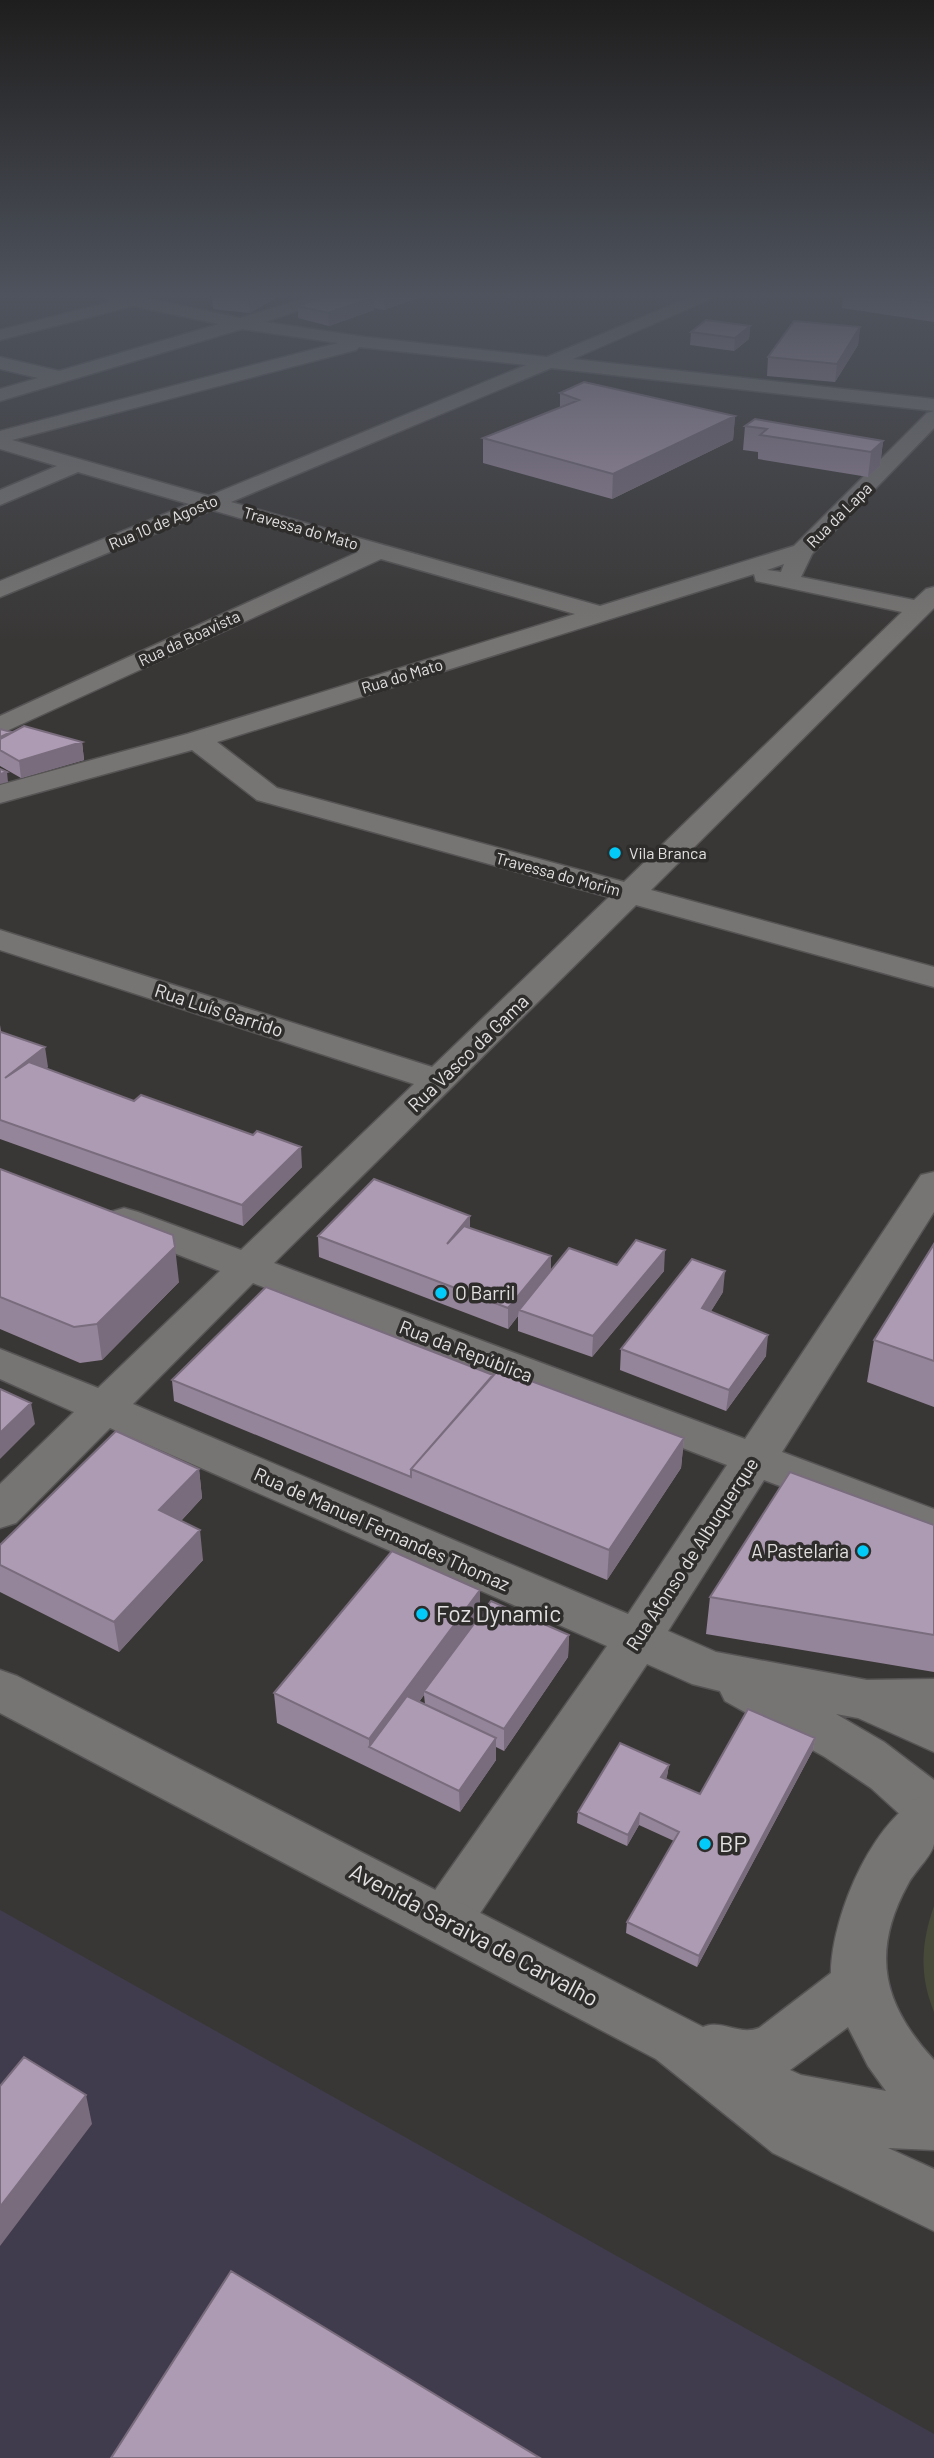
<svg xmlns="http://www.w3.org/2000/svg" width="934" height="2458" viewBox="0 0 934 2458" font-family="Barlow,sans-serif">
	<style>
		.industrial { fill: #413c4d }
		.green { fill: #474a39 }
		.lines { fill: none; stroke-linecap: round; stroke-linejoin: round }
		.minor-casing { stroke: #565454; stroke-width: 3 }
		.secondary-casing { stroke: #565454; stroke-width: 3 }
		.minor { fill: #777573; fill-rule: evenodd }
		.secondary { fill: #777573; fill-rule: evenodd }
		.wall { fill: #95859a; fill-rule: evenodd }
		.shaded-wall { fill: #796c7d }
		.building { fill: #ad9bb3; stroke: #796c7d; stroke-width: 2 }
		.poi-dot { fill: #03cbf9; stroke: #2f2d2c; stroke-width: 2.5 }
		.labels { text-anchor: middle; stroke-width: 7; stroke-linejoin: round; paint-order: stroke }
		.far-street-label { font-size: 16px; fill: #e2e0e0; stroke: #2f2d2c }
		.far-poi-label { font-size: 16px; fill: #e2e0e0; stroke: #2f2d2c; text-anchor: start }
		.street-label { font-size: 19px; fill: #e2e0e0; stroke: #2f2d2c }
		.poi-label { font-size: 19px; fill: #e2e0e0; stroke: #2f2d2c; text-anchor: start }
		.near-poi-label { font-size: 23px; fill: #e2e0e0; stroke: #2f2d2c; text-anchor: start }
		.near-street-label { font-size: 23px; fill: #e2e0e0; stroke: #2f2d2c }
	</style>
	<rect width="100%" height="100%" fill="#393736"/>
	<!-- industrial -->
	<path class="industrial" d="M 0,1910 L 934,2434 L 934,2458 L 0,2458 Z"/>
	<!-- green -->
	<path class="green" d="M 934,1906 L 934,2012 C 919,1975 921,1943 934,1906 Z"/>
	<g class="lines">
		<!-- minor casing -->
		<g class="minor-casing">
			<path id="minor" d="M 105,297 L 140,297 L 240,318 L 309,297 L 337,297 L 265,322 L 365,337 L 547,357 L 691,297 L 715,297 L 573,359 L 934,399 L 934,411 L 551,368 L 231,502 L 600,606 L 794,546 L 927,413 L 934,411 L 934,428 L 812,554 L 801,577 L 914,600 L 926,589 L 934,587 L 934,608 L 651,890 L 934,967 L 934,987 L 636,905 L 274,1263 L 745,1439 L 921,1175 L 934,1172 L 934,1212 L 782,1452 L 934,1509 L 934,1544 L 764,1480 L 668,1631 L 716,1652 L 867,1680 L 934,1679 L 934,1752 L 858,1718 L 836,1714 L 884,1742 L 934,1780 L 934,1834 L 915,1828 L 871,1788 L 825,1757 L 725,1701 L 720,1691 L 692,1684 L 647,1664 L 464,1937 L 445,1944 L 426,1937 L 418,1920 L 426,1903 L 607,1646 L 110,1428 L 16,1523 L 0,1528 L 0,1484 L 74,1412 L 0,1379 L 0,1349 L 98,1388 L 220,1271 L 110,1228 L 105,1220 L 110,1212 L 124,1208 L 138,1212 L 241,1250 L 414,1084 L 0,950 L 0,930 L 432,1067 L 609,897 L 257,800 L 192,750 L 0,803 L 0,785 L 187,734 L 575,614 L 381,559 L 0,734 L 0,716 L 358,552 L 212,510 L 0,597 L 0,581 L 189,504 L 78,472 L 0,505 L 0,490 L 57,466 L 0,449 L 0,431 L 338,343 L 242,329 L 0,401 L 0,389 L 38,378 L 0,369 L 0,357 L 59,371 L 219,324 L 133,306 L 0,340 L 0,330 L 110,302 ZM 359,347 L 526,365 L 209,496 L 12,440 L 356,350 ZM 784,564 L 781,572 L 767,570 ZM 754,574 L 756,581 L 902,612 L 624,882 L 277,788 L 217,742 ZM 253,1283 L 727,1465 L 628,1614 L 133,1404 Z"/>
		</g>
		<!-- secondary casing -->
		<g class="secondary-casing">
			<path id="secondary" d="M 0,1670 L 17,1676 L 703,2027 C 722,2019 739,2036 759,2028 L 831,1973 C 832,1914 875,1811 934,1790 C 934,1807 934,1827 934,1844 C 932,1856 914,1872 908,1884 C 870,1953 883,2005 934,2060 L 934,2150 L 888,2148 L 934,2169 L 934,2231 L 773,2153 L 656,2059 L 0,1713 ZM 848,2027 L 868,2066 L 886,2091 L 801,2075 L 790,2070 Z"/>
		</g>
		<!-- minor -->
		<use href="#minor" class="minor"/>
		<!-- secondary -->
		<use href="#secondary" class="secondary"/>
	</g>
	<!-- wall -->
	<path class="wall" d="M 212,297 L 277,297 L 250,313 L 213,309 Z
		M 323,297 L 421,297 L 384,310 L 374,308 L 374,310 L 329,326 L 298,318 L 298,306 Z
		M 843,297 L 934,297 L 934,322 L 842,308 Z
		M 750,326 L 749,339 L 734,351 L 690,345 L 691,332 Z
		M 860,327 L 858,345 L 835,382 L 767,376 L 768,357 Z
		M 560,393 L 735,416 L 733,440 L 612,499 L 483,463 L 483,438 L 560,408 Z
		M 745,426 L 883,441 L 880,466 L 868,477 L 758,459 L 758,452 L 743,450 Z
		M 0,729 L 11,732 L 11,733 L 82,742 L 84,760 L 21,778 L 0,766 Z
		M 0,1025 L 1,1032 L 48,1067 L 46,1068 L 302,1167 L 243,1226 L 0,1139 Z
		M 0,1169 L 179,1282 L 102,1360 L 80,1363 L 0,1329 Z
		M 470,1216 L 470,1228 L 551,1270 L 617,1265 L 664,1271 L 592,1357 L 518,1331 L 518,1316 L 508,1329 L 319,1257 L 318,1236 Z
		M 934,1244 L 934,1407 L 867,1382 L 874,1340 Z
		M 723,1292 L 711,1311 L 766,1356 L 726,1411 L 620,1370 L 621,1349 Z
		M 493,1375 L 684,1438 L 681,1468 L 607,1580 L 174,1401 L 172,1380 Z
		M 199,1469 L 202,1498 L 181,1521 L 203,1560 L 119,1652 L 0,1592 L 0,1545 Z
		M 934,1525 L 934,1672 L 706,1634 L 710,1597 Z
		M 480,1590 L 480,1615 L 569,1635 L 568,1657 L 504,1751 L 496,1747 L 496,1760 L 460,1812 L 277,1723 L 274,1693 ZM 424,1695 L 425,1704 L 419,1702 Z
		M 815,1738 L 813,1750 L 697,1967 L 626,1933 L 627,1922 L 674,1841 L 639,1825 L 627,1846 L 577,1823 L 578,1812 L 669,1765 L 667,1776 L 666,1779 L 700,1794 Z"/>
	<!-- shaded-wall -->
	<path class="shaded-wall" d="M 254,297 L 277,297 L 250,313 L 249,300 Z
		M 374,297 L 374,310 L 329,326 L 328,313 Z
		M 384,297 L 421,297 L 384,310 Z
		M 750,326 L 749,339 L 734,351 L 735,338 Z
		M 860,327 L 858,345 L 835,382 L 837,364 Z
		M 735,416 L 733,440 L 612,499 L 613,474 Z
		M 883,441 L 880,466 L 868,477 L 871,452 Z
		M 82,742 L 84,760 L 21,778 L 19,761 Z
		M 7,772 L 8,782 L 0,784 L 0,774 Z
		M 45,1047 L 48,1067 L 9,1098 L 5,1078 Z
		M 301,1147 L 302,1167 L 243,1226 L 242,1205 Z
		M 470,1216 L 470,1236 L 447,1244 Z
		M 175,1247 L 179,1282 L 102,1360 L 97,1324 Z
		M 665,1250 L 664,1271 L 592,1357 L 593,1336 Z
		M 551,1256 L 551,1277 L 519,1310 L 518,1316 L 508,1329 L 508,1308 Z
		M 725,1271 L 723,1292 L 700,1329 L 702,1308 Z
		M 768,1335 L 766,1356 L 726,1411 L 729,1390 Z
		M 31,1403 L 35,1424 L 0,1459 L 0,1433 Z
		M 684,1438 L 681,1468 L 607,1580 L 609,1550 Z
		M 199,1469 L 202,1498 L 163,1540 L 159,1510 Z
		M 200,1530 L 203,1560 L 119,1652 L 114,1622 Z
		M 480,1590 L 480,1620 L 424,1691 L 424,1695 L 382,1753 L 369,1747 L 369,1739 Z
		M 569,1635 L 568,1657 L 504,1751 L 504,1729 Z
		M 496,1738 L 496,1760 L 460,1812 L 459,1791 Z
		M 815,1738 L 813,1750 L 697,1967 L 699,1956 Z
		M 669,1765 L 667,1776 L 660,1788 L 661,1777 Z
		M 640,1813 L 639,1825 L 627,1846 L 628,1835 Z
		M 86,2095 L 92,2124 L 0,2246 L 0,2207 Z"/>
	<!-- building -->
	<path class="building" d="M 222,297 L 254,297 L 249,300 Z
		M 323,297 L 374,297 L 328,313 L 298,306 Z
		M 893,297 L 934,297 L 934,303 Z
		M 706,320 L 750,326 L 735,338 L 691,332 Z
		M 794,321 L 860,327 L 837,364 L 768,357 Z
		M 584,382 L 735,416 L 613,474 L 483,438 L 579,400 L 560,393 Z
		M 755,419 L 883,441 L 871,452 L 760,435 L 767,429 L 745,426 Z
		M 24,726 L 82,742 L 19,761 L 0,750 L 0,739 Z
		M 0,729 L 11,732 L 0,737 Z
		M 0,769 L 7,772 L 0,774 Z
		M 1,1032 L 45,1047 L 5,1078 L 29,1062 L 134,1101 L 141,1095 L 253,1135 L 257,1131 L 301,1147 L 242,1205 L 0,1120 L 0,1033 Z
		M 0,1169 L 173,1235 L 175,1247 L 97,1324 L 74,1327 L 0,1297 Z
		M 374,1179 L 470,1216 L 447,1244 L 464,1226 L 551,1256 L 508,1308 L 318,1236 Z
		M 636,1240 L 665,1250 L 593,1336 L 519,1310 L 569,1248 L 617,1265 Z
		M 934,1244 L 934,1361 L 874,1340 Z
		M 692,1259 L 725,1271 L 702,1308 L 768,1335 L 729,1390 L 621,1349 Z
		M 266,1287 L 493,1375 L 411,1469 L 411,1477 L 172,1380 Z
		M 499,1369 L 684,1438 L 609,1550 L 411,1469 Z
		M 0,1389 L 31,1403 L 0,1433 Z
		M 116,1431 L 199,1469 L 159,1510 L 200,1530 L 114,1622 L 0,1565 L 0,1545 Z
		M 790,1472 L 934,1525 L 934,1635 L 710,1597 Z
		M 392,1551 L 480,1590 L 369,1739 L 274,1693 Z
		M 491,1601 L 569,1635 L 504,1729 L 424,1691 Z
		M 407,1696 L 496,1738 L 459,1791 L 369,1747 Z
		M 748,1709 L 815,1738 L 699,1956 L 627,1922 L 679,1832 L 640,1813 L 628,1835 L 578,1812 L 620,1743 L 669,1765 L 661,1777 L 700,1794 Z
		M 24,2057 L 86,2095 L 0,2207 L 0,2086 Z
		M 231,2271 L 540,2458 L 111,2458 Z"/>
	<!-- sky -->
	<linearGradient id="sky" x2="0" y2="1"><stop stop-color="#1f1e1e"/><stop offset="0.46" stop-color="#4e535d"/><stop offset="1" stop-color="#4e535d" stop-opacity="0"/></linearGradient>
	<rect width="934" height="642" fill="url(#sky)"/>
	<!-- markers -->
	<g class="poi-dot">
		<circle cx="615" cy="853" r="7"/>
		<circle cx="441" cy="1293" r="7"/>
		<circle cx="863" cy="1551" r="7"/>
		<circle cx="422" cy="1614" r="7"/>
		<circle cx="705" cy="1844" r="7"/>
	</g>
	<g class="labels">
		<!-- far-street labels -->
		<g class="far-street-label">
			<text transform="translate(839 515) rotate(-45)" y="6">Rua da Lapa</text>
			<text transform="translate(163 522) rotate(-23)" y="6">Rua 10 de Agosto</text>
			<text transform="translate(301 528) rotate(16)" y="6">Travessa do Mato</text>
			<text transform="translate(189 638) rotate(-25)" y="6">Rua da Boavista</text>
			<text transform="translate(402 676) rotate(-17)" y="6">Rua do Mato</text>
			<text transform="translate(558 874) rotate(15)" y="6">Travessa do Morim</text>
		</g>
		<!-- far-poi labels -->
		<g class="far-poi-label">
			<text x="629" y="859">Vila Branca</text>
		</g>
		<!-- street labels -->
		<g class="street-label">
			<text transform="translate(219 1010) rotate(18)" y="7">Rua Luís Garrido</text>
			<text transform="translate(468 1053) rotate(-44)" y="7">Rua Vasco da Gama</text>
			<text transform="translate(466 1351) rotate(21)" y="7">Rua da República</text>
			<text transform="translate(382 1529) rotate(24)" y="7">Rua de Manuel Fernandes Thomaz</text>
			<text transform="translate(692 1554) rotate(-57)" y="7">Rua Afonso de Albuquerque</text>
		</g>
		<!-- poi labels -->
		<g class="poi-label">
			<text x="455" y="1300">O Barril</text>
			<text x="849" y="1558" text-anchor="end">A Pastelaria</text>
		</g>
		<!-- near-poi labels -->
		<g class="near-poi-label">
			<text x="436" y="1622">Foz Dynamic</text>
			<text x="719" y="1852">BP</text>
		</g>
		<!-- near-street labels -->
		<g class="near-street-label">
			<text transform="translate(474 1935) rotate(28)" y="8">Avenida Saraiva de Carvalho</text>
		</g>
	</g>
</svg>
